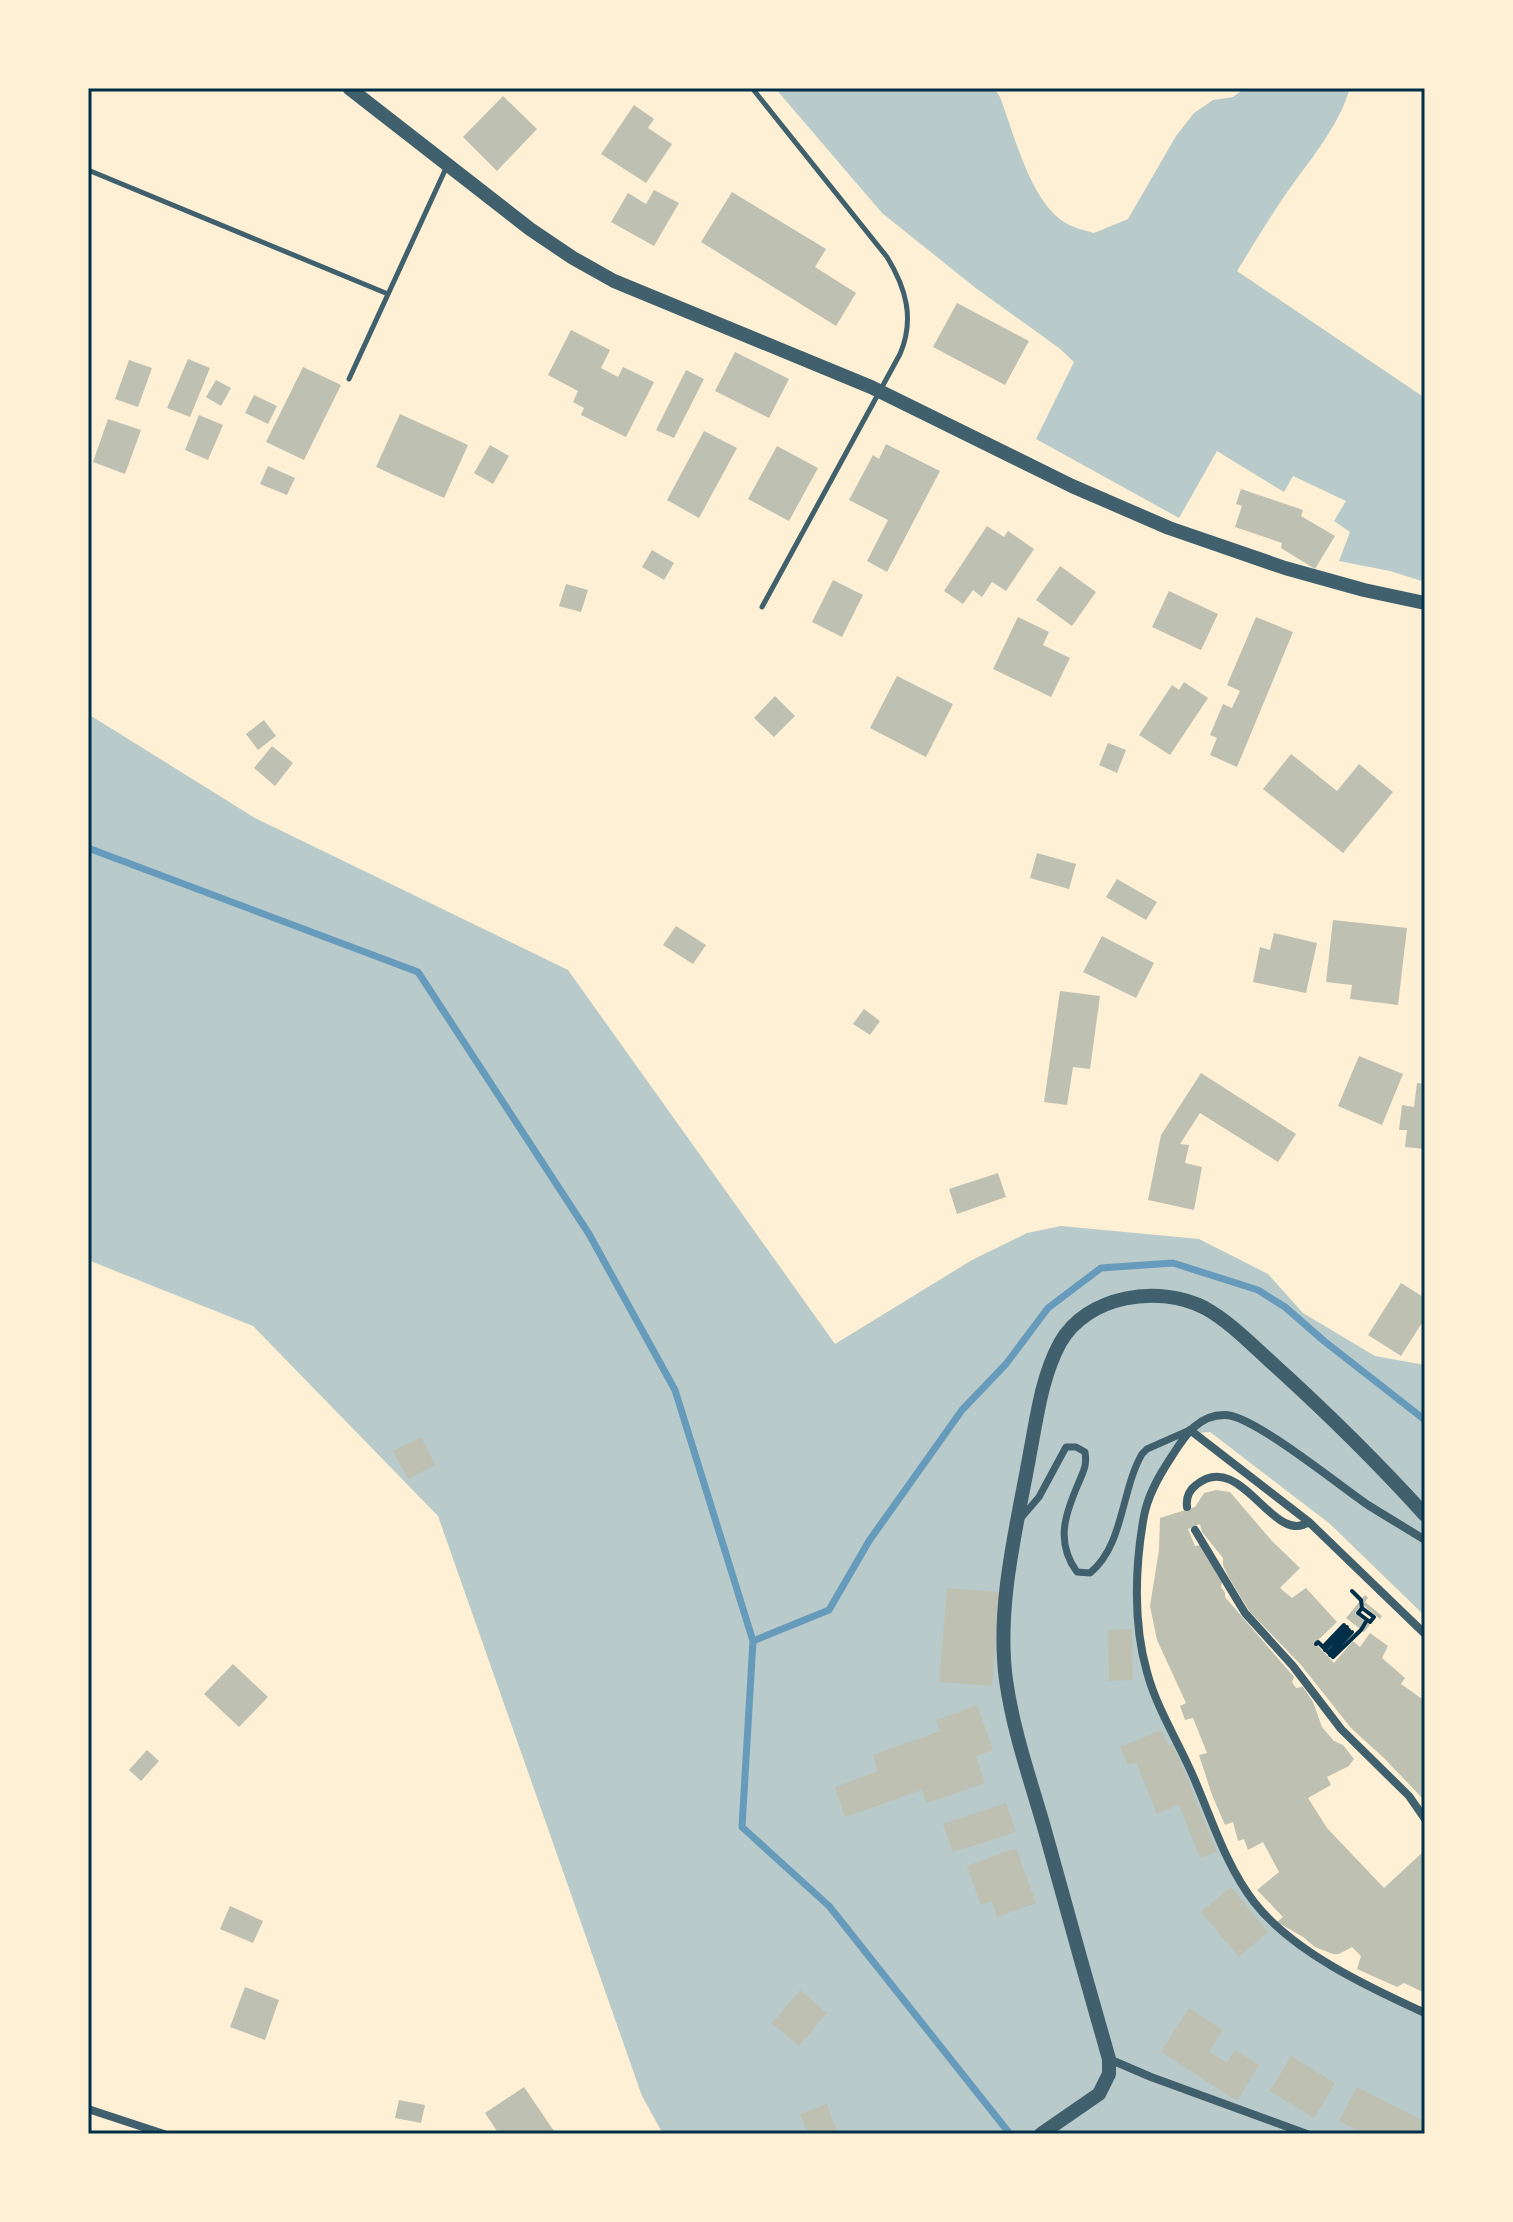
<svg xmlns="http://www.w3.org/2000/svg" width="1513" height="2222" viewBox="0 0 1513 2222" font-family="'Sofia Sans Condensed',sans-serif">
	<style>
		.green { fill: #b9caca }
		.lines { fill: none; stroke-linecap: round; stroke-linejoin: round }
		.stream { stroke: #669bbc; stroke-width: 7 }
		.building { fill: #bec0b2 }
		.path { stroke: #003049; stroke-width: 4 }
		.service { stroke: #3f606c; stroke-width: 5 }
		.pedestrian { stroke: #3f606c; stroke-width: 7 }
		.minor { stroke: #3f606c; stroke-width: 8 }
		.tertiary { stroke: #3f606c; stroke-width: 14 }
		.neatline { fill: none; stroke: #003049; stroke-width: 3 }
	</style>
	<rect width="100%" height="100%" fill="#fdf0d5"/>
	<!-- green -->
	<path class="green" d="M 775,88 L 994,88 L 1000,97 C 1014,134 1030,200 1064,222 C 1073,228 1084,230 1094,233 L 1128,219 L 1176,136 L 1194,113 L 1213,100 L 1233,97 L 1245,88 L 1350,88 C 1338,129 1307,163 1283,198 C 1267,222 1252,247 1237,271 L 1425,398 L 1425,582 L 1390,571 L 1339,561 L 1350,532 L 1334,521 L 1346,501 L 1293,476 L 1284,492 L 1217,451 L 1179,518 L 1036,439 L 1074,362 L 1059,348 L 977,289 L 882,213 Z
		M 88,714 L 255,818 L 568,970 L 835,1344 L 972,1260 L 1027,1233 L 1061,1226 L 1199,1239 L 1268,1274 L 1303,1313 L 1375,1356 L 1425,1365 L 1425,1616 L 1330,1524 L 1210,1432 L 1185,1434 L 1144,1514 L 1138,1589 L 1147,1674 L 1216,1834 L 1255,1904 L 1306,1949 L 1425,2013 L 1425,2134 L 663,2134 L 642,2096 L 438,1516 L 253,1326 L 88,1260 Z"/>
	<g class="lines">
		<!-- stream -->
		<path class="stream" d="M 88,848 L 418,972 L 589,1234 L 675,1390 L 753,1641 L 829,1610 L 869,1541 L 962,1410 L 1006,1364 L 1048,1308 L 1101,1268 L 1173,1263 L 1258,1290 L 1285,1307 L 1324,1341 L 1425,1420
			M 753,1641 L 742,1827 L 829,1906 L 1010,2134"/>
	</g>
	<!-- building -->
	<path class="building" d="M 503,96 L 537,129 L 497,171 L 463,137 Z
		M 634,105 L 654,119 L 648,128 L 672,144 L 646,183 L 601,154 Z
		M 654,190 L 679,203 L 654,246 L 611,222 L 628,193 L 646,204 Z
		M 732,192 L 826,249 L 815,267 L 856,293 L 836,326 L 701,242 Z
		M 957,303 L 1029,341 L 1005,385 L 933,347 Z
		M 571,330 L 610,350 L 601,368 L 618,377 L 623,367 L 654,382 L 626,437 L 581,415 L 584,408 L 573,402 L 578,391 L 548,375 Z
		M 735,352 L 789,379 L 769,418 L 715,391 Z
		M 188,359 L 210,368 L 190,417 L 167,408 Z
		M 129,360 L 152,368 L 138,407 L 115,399 Z
		M 303,367 L 341,385 L 304,460 L 266,442 Z
		M 686,370 L 704,379 L 674,438 L 656,430 Z
		M 216,380 L 231,388 L 221,406 L 206,397 Z
		M 254,395 L 277,406 L 268,424 L 245,413 Z
		M 400,414 L 468,445 L 444,498 L 376,467 Z
		M 199,415 L 223,425 L 208,460 L 185,450 Z
		M 108,419 L 141,430 L 125,474 L 93,462 Z
		M 704,431 L 737,448 L 699,518 L 667,500 Z
		M 886,444 L 940,471 L 887,572 L 867,561 L 888,520 L 849,500 L 873,455 L 879,459 Z
		M 490,445 L 509,456 L 493,484 L 474,473 Z
		M 777,446 L 818,468 L 789,521 L 748,499 Z
		M 268,466 L 295,478 L 287,495 L 260,484 Z
		M 1241,489 L 1303,510 L 1301,516 L 1335,536 L 1315,569 L 1281,548 L 1282,543 L 1235,527 L 1242,506 L 1236,504 Z
		M 987,526 L 1004,537 L 1008,531 L 1034,549 L 1006,591 L 992,582 L 982,597 L 973,590 L 963,604 L 944,591 Z
		M 652,550 L 674,563 L 664,580 L 642,567 Z
		M 1060,566 L 1096,592 L 1072,626 L 1036,600 Z
		M 833,580 L 863,595 L 842,637 L 812,622 Z
		M 566,584 L 588,590 L 581,612 L 559,606 Z
		M 1169,591 L 1218,614 L 1201,650 L 1152,627 Z
		M 1018,617 L 1049,632 L 1043,645 L 1070,658 L 1051,697 L 993,669 Z
		M 1256,617 L 1293,632 L 1237,767 L 1210,755 L 1217,738 L 1210,735 L 1223,704 L 1232,708 L 1240,691 L 1227,685 Z
		M 897,676 L 953,704 L 926,757 L 870,728 Z
		M 1184,682 L 1208,698 L 1170,755 L 1139,735 L 1172,685 L 1179,690 Z
		M 775,696 L 795,716 L 774,737 L 754,718 Z
		M 264,720 L 276,736 L 258,750 L 246,734 Z
		M 1108,743 L 1126,750 L 1117,773 L 1099,765 Z
		M 272,746 L 293,763 L 275,786 L 254,768 Z
		M 1291,754 L 1337,791 L 1359,764 L 1393,792 L 1343,853 L 1263,789 Z
		M 1037,853 L 1076,864 L 1069,889 L 1030,878 Z
		M 1117,879 L 1157,902 L 1146,920 L 1106,897 Z
		M 1333,920 L 1407,928 L 1398,1005 L 1350,999 L 1352,985 L 1326,982 Z
		M 676,926 L 706,945 L 693,964 L 663,945 Z
		M 1274,933 L 1317,943 L 1306,993 L 1253,982 L 1260,947 L 1270,950 Z
		M 1102,936 L 1154,963 L 1136,998 L 1083,972 Z
		M 1060,991 L 1100,996 L 1090,1069 L 1073,1067 L 1067,1105 L 1044,1102 Z
		M 864,1009 L 880,1021 L 870,1035 L 853,1024 Z
		M 1359,1056 L 1403,1074 L 1382,1125 L 1338,1106 Z
		M 1201,1073 L 1296,1134 L 1278,1162 L 1200,1113 L 1180,1144 L 1189,1145 L 1185,1163 L 1202,1167 L 1194,1210 L 1148,1200 L 1161,1135 Z
		M 1417,1083 L 1425,1084 L 1425,1149 L 1405,1147 L 1407,1130 L 1399,1130 L 1402,1105 L 1414,1107 Z
		M 998,1173 L 1006,1197 L 957,1214 L 949,1189 Z
		M 1401,1283 L 1425,1298 L 1425,1318 L 1401,1356 L 1368,1335 Z
		M 421,1437 L 435,1465 L 408,1479 L 393,1451 Z
		M 1216,1490 L 1230,1492 L 1272,1541 L 1300,1568 L 1280,1588 L 1292,1598 L 1306,1588 L 1337,1622 L 1315,1643 L 1334,1663 L 1353,1641 L 1360,1647 L 1370,1633 L 1388,1646 L 1382,1658 L 1405,1678 L 1401,1684 L 1425,1701 L 1425,1801 L 1384,1758 L 1351,1728 L 1301,1665 L 1250,1612 L 1229,1578 L 1223,1565 L 1223,1558 L 1202,1532 L 1200,1524 L 1188,1529 L 1195,1546 L 1201,1545 L 1215,1569 L 1222,1582 L 1221,1587 L 1225,1593 L 1225,1597 L 1294,1677 L 1292,1682 L 1296,1688 L 1303,1687 L 1313,1702 L 1322,1727 L 1334,1741 L 1343,1745 L 1354,1759 L 1349,1766 L 1327,1777 L 1331,1785 L 1308,1798 L 1327,1828 L 1384,1888 L 1425,1850 L 1425,1993 L 1404,1983 L 1397,1987 L 1357,1969 L 1361,1956 L 1352,1947 L 1339,1954 L 1333,1954 L 1315,1947 L 1303,1937 L 1277,1922 L 1283,1917 L 1257,1890 L 1279,1872 L 1263,1842 L 1248,1850 L 1244,1839 L 1238,1841 L 1233,1822 L 1225,1825 L 1212,1795 L 1199,1755 L 1207,1753 L 1193,1718 L 1185,1720 L 1180,1706 L 1186,1703 L 1157,1640 L 1150,1606 L 1159,1550 L 1160,1518 L 1195,1507 L 1204,1493 Z
		M 947,1588 L 1000,1592 L 992,1686 L 939,1682 Z
		M 1365,1595 L 1368,1598 L 1365,1602 L 1382,1616 L 1380,1619 L 1362,1604 L 1355,1613 L 1370,1625 L 1364,1632 L 1346,1618 Z
		M 1132,1629 L 1133,1680 L 1109,1681 L 1108,1630 Z
		M 233,1664 L 268,1697 L 239,1727 L 204,1694 Z
		M 977,1705 L 993,1750 L 976,1756 L 985,1783 L 927,1803 L 922,1790 L 845,1817 L 835,1787 L 878,1771 L 873,1755 L 940,1731 L 936,1720 Z
		M 1162,1730 L 1168,1746 L 1173,1744 L 1217,1852 L 1200,1858 L 1179,1805 L 1157,1814 L 1136,1762 L 1128,1765 L 1120,1747 Z
		M 147,1750 L 159,1761 L 141,1781 L 129,1770 Z
		M 1006,1803 L 1016,1832 L 953,1852 L 943,1824 Z
		M 1016,1848 L 1036,1903 L 997,1917 L 992,1901 L 981,1905 L 967,1866 Z
		M 1231,1887 L 1268,1932 L 1239,1957 L 1201,1912 Z
		M 230,1906 L 263,1921 L 253,1943 L 220,1929 Z
		M 245,1987 L 279,2000 L 265,2040 L 230,2027 Z
		M 800,1990 L 827,2013 L 799,2046 L 772,2023 Z
		M 1189,2008 L 1223,2030 L 1209,2052 L 1227,2063 L 1235,2050 L 1259,2065 L 1237,2101 L 1161,2052 Z
		M 1291,2056 L 1335,2083 L 1314,2118 L 1270,2091 Z
		M 524,2087 L 556,2134 L 499,2134 L 485,2113 Z
		M 1357,2087 L 1425,2122 L 1425,2134 L 1364,2134 L 1339,2121 Z
		M 399,2100 L 425,2105 L 421,2123 L 395,2118 Z
		M 827,2104 L 838,2134 L 808,2134 L 800,2114 Z"/>
	<g class="lines">
		<!-- path -->
		<path class="path" d="M 1352,1591 L 1361,1600 L 1362,1608
			M 1362,1608 L 1374,1617 L 1370,1622 L 1358,1613 Z
			M 1316,1644 L 1318,1642 L 1333,1657 L 1361,1630 L 1367,1620
			M 1324,1646 L 1344,1625
			M 1325,1650 L 1347,1627
			M 1329,1652 L 1349,1630
			M 1330,1655 L 1352,1632"/>
		<!-- service -->
		<path class="service" d="M 752,88 L 887,257 C 906,288 915,319 900,354 L 762,607
			M 88,170 L 388,294
			M 349,379 L 447,166"/>
		<!-- pedestrian -->
		<path class="pedestrian" d="M 1021,1518 L 1039,1497 L 1066,1447 L 1076,1447 L 1085,1452 C 1087,1465 1084,1470 1079,1482 C 1065,1514 1055,1542 1077,1572 L 1090,1573 C 1124,1545 1121,1490 1142,1454 L 1147,1449 L 1190,1430"/>
		<!-- minor -->
		<path class="minor" d="M 1190,1430 L 1309,1522 L 1425,1634
			M 1187,1507 C 1186,1498 1188,1491 1196,1485 C 1241,1448 1273,1547 1309,1522
			M 1195,1530 L 1245,1613 L 1293,1666 L 1341,1729 L 1409,1796 L 1425,1819
			M 1425,1540 C 1406,1528 1387,1517 1368,1505 C 1340,1486 1254,1416 1226,1415 C 1199,1414 1185,1435 1172,1456 C 1160,1474 1148,1494 1144,1516 C 1135,1565 1133,1624 1147,1672 C 1157,1710 1181,1746 1196,1783 C 1213,1823 1227,1867 1254,1902 C 1293,1952 1368,1987 1425,2013
			M 1109,2059 L 1151,2077 L 1307,2134
			M 88,2109 L 164,2134"/>
		<!-- tertiary -->
		<path class="tertiary" d="M 349,88 L 530,229 L 573,258 L 614,281 L 871,387 L 1072,486 L 1169,528 L 1285,568 L 1364,590 L 1425,603
			M 1041,2134 L 1099,2094 L 1109,2074 L 1109,2059 C 1087,1982 1065,1904 1044,1827 C 1030,1779 1013,1730 1006,1680 C 996,1606 1017,1526 1030,1453 C 1037,1416 1042,1376 1060,1343 C 1087,1295 1159,1284 1205,1308 C 1230,1322 1250,1343 1271,1362 C 1324,1410 1377,1462 1425,1515"/>
	</g>
	<!-- border -->
	<rect width="1513" height="2222" fill="none" stroke="#fdf0d5" stroke-width="180"/>
	<rect x="90" y="90" width="1333" height="2042" class="neatline"/>
</svg>
